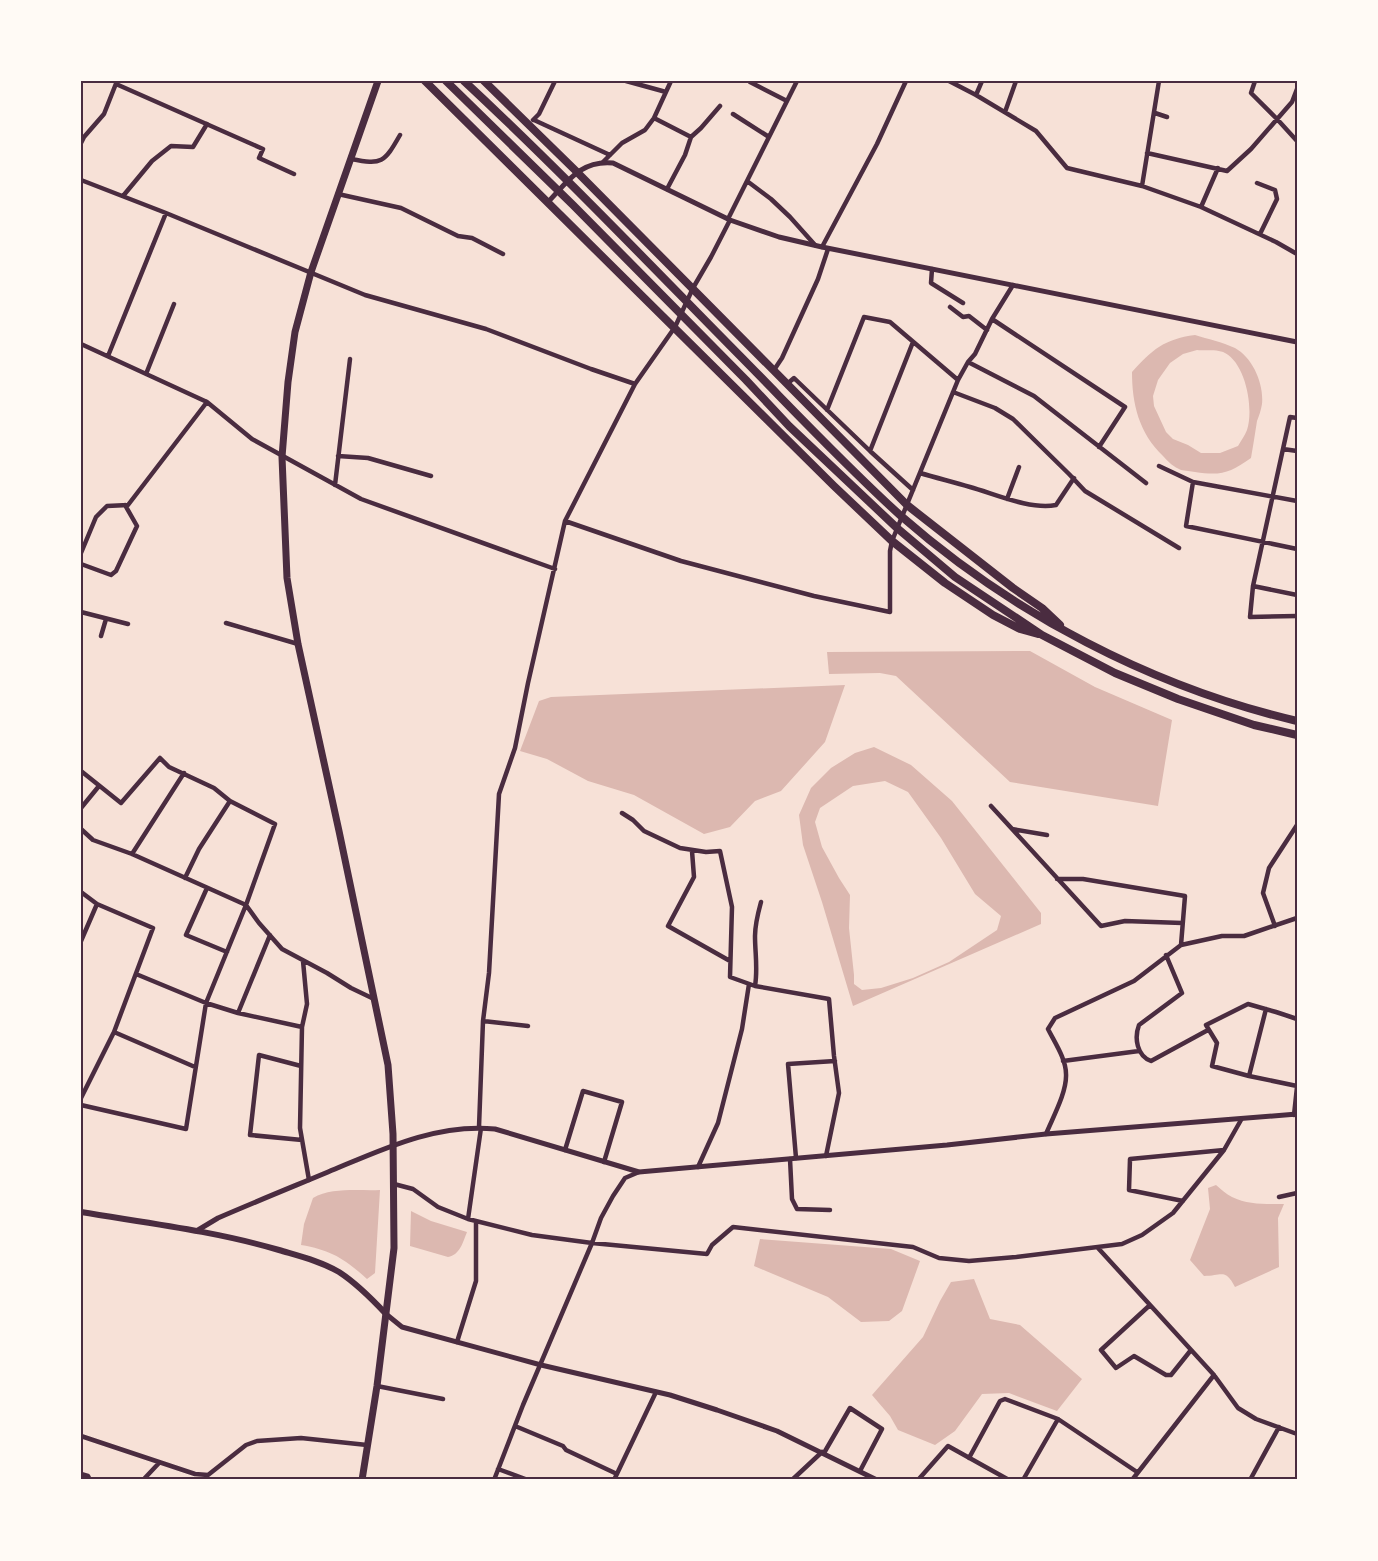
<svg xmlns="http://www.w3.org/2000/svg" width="1378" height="1561" viewBox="0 0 1378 1561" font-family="'Source Sans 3',sans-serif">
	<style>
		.water { fill: #dcb8b0; fill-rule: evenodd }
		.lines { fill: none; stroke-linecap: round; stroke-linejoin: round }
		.minor { stroke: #4a2c40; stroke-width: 4.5 }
		.tertiary { stroke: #4a2c40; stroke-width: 5 }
		.secondary { stroke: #4a2c40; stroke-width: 6 }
		.primary { stroke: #4a2c40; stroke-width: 7 }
		.trunk { stroke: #4a2c40; stroke-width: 8 }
		.neatline { fill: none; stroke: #4a2c40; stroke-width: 2 }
	</style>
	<rect width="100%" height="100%" fill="#f7e1d7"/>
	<!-- water -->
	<path class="water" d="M 1195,335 C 1208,339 1222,342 1235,348 C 1253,358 1264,384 1262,404 C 1261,410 1259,416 1257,421 C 1255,434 1253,446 1251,458 C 1230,473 1221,476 1195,472 C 1191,471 1185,471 1181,470 C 1174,467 1168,462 1163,456 C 1139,433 1132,404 1132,372 C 1152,350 1164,339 1195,335 ZM 1197,350 C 1205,351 1218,349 1225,353 C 1246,364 1254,409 1247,430 C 1245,435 1241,441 1238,446 L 1220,453 L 1201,453 L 1188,445 L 1173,439 L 1166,432 L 1154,406 L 1153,396 L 1158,380 L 1170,363 L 1183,354 Z
		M 1030,651 L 1095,687 L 1172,720 L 1158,806 L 1010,782 L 896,676 L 880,673 L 829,674 L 827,652 Z
		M 845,685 L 825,742 L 781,791 L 755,801 L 730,827 L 704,834 L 634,795 L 588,781 L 547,759 L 520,751 L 539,701 L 551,697 Z
		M 874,747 L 911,765 L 952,801 L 1041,913 L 1041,924 L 853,1006 L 822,902 L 803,845 L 799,815 L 811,788 L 831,768 L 855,753 ZM 885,781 L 908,792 L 941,838 L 975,894 L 1001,916 L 997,930 L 949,962 L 913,978 L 881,988 L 862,990 L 854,984 L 854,975 L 849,928 L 850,895 L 839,878 L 822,847 L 815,822 L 820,808 L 853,786 Z
		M 1216,1185 C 1221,1189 1226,1194 1232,1197 C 1248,1205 1266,1204 1284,1204 L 1278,1218 L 1279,1267 L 1235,1287 C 1225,1268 1222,1276 1204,1276 L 1190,1260 L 1210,1209 L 1208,1188 Z
		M 380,1190 L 375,1273 L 367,1279 C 345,1259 331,1250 301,1245 L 304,1224 L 313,1198 C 332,1187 359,1191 380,1190 Z
		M 411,1211 L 431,1221 L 467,1232 C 463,1242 460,1255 448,1257 L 410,1246 Z
		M 760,1239 L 891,1249 L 920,1261 L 902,1311 L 889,1321 L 861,1322 L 828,1297 L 754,1266 Z
		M 974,1279 L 990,1319 L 1020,1325 L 1082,1379 L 1057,1411 L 1009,1393 L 982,1394 L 955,1431 L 935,1445 L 898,1430 L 890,1416 L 872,1395 L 923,1337 L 940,1301 L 951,1282 Z"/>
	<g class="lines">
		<!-- minor -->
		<path class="minor" d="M 626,81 L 666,92
			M 949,81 L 976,95 L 1036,131 L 1067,168 L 1142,186 L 1201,207 L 1276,242 L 1297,254
			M 1255,81 L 1251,93 L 1277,119 L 1297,141
			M 750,82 L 787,101
			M 116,84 L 263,149 L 259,158 L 294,174
			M 976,95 L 982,81
			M 1005,112 L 1016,81
			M 1155,113 L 1167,117
			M 733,114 L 769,137
			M 654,118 L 691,137 L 685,155 L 667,189
			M 533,120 L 539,114 L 555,81
			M 534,120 L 610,155
			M 691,137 L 701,128 L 720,106
			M 81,143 L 84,137 L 104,114 L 117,81
			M 1147,153 L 1227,171 L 1251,149 L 1292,102 L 1297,89
			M 351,159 C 382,165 384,163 400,135
			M 603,162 L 622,143 L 645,130 L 654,118 L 671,81
			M 81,180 L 166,213 L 365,295 L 486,329 L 591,369 L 635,384
			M 747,181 L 771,199 L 790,217 L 815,245
			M 1257,183 L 1275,190 L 1277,199 L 1260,234
			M 1142,186 L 1159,81
			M 338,194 L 401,208 L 458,236 L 472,238 L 503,254
			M 123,196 L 152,161 L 171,146 L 193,147 L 207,124
			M 1201,207 L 1218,168
			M 728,219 L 797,81
			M 822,247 L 877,144 L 906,81
			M 932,269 L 931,283 L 963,303
			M 950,307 L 963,317 L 969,316 L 987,330
			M 992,319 L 1125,407 L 1099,447
			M 81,344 L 207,402 L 252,439 L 361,499 L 555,569
			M 108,356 L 166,213
			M 968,362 L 1034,396 L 1146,483
			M 774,370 L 782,358 L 818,279 L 828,249
			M 146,374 L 174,304
			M 787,384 L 794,378 L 870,451 L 913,490
			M 953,392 L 995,408 L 1013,419 L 1069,474 L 1085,491 L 1179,548
			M 827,410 L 864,317 L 890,322 L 958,380
			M 1297,418 L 1290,417 L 1253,586 L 1250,617 L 1297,616
			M 1283,449 L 1297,451
			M 870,451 L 913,342
			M 338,456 L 368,458 L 431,476
			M 1159,466 L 1193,482 L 1297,501
			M 920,473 C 937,478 953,482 970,487 C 995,494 1030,510 1056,505 L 1074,478
			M 1193,482 L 1186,526 L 1297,549
			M 335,485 L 350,359
			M 1007,499 L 1019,467
			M 565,521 L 681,561 L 814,596 L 890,612 L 890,551 L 892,541 L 958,380 L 968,362 L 975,354 L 992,319 L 1013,285
			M 81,553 L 96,517 L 107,506 L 128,505 L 207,402
			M 81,564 L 111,575 L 116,571 L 137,526 L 125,505
			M 1253,586 L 1297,595
			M 81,612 L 128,624
			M 226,623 L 298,644
			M 101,636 L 106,619
			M 81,771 L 121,803 L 160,758 L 169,767 L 214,788 L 230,801 L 275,824 L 246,905 L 206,1003 L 186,1129 L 81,1105
			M 991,806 L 1101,926 L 1125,921 L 1182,923
			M 81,808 L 99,786
			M 622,813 L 633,820 L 644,831 L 680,848 L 706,852 L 720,851 L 732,907 L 730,977 L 755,986 L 829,999 L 834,1056 L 839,1093 L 826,1156
			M 81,829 L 93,840 L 132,854 L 246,905 L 259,923 L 282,949 L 327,973 L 351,988 L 374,999
			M 1012,829 L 1047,835
			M 692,851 L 694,877 L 668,926 L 730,961
			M 132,854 L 184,773
			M 185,878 L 199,849 L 230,801
			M 1057,879 L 1083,879 L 1185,896 L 1181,945
			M 207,888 L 186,935 L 227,952
			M 81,892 L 97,904 L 153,928 L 114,1032 L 81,1098
			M 1275,926 L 1263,893 L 1269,868 L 1297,825
			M 81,941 L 97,904
			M 1166,955 L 1182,993 L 1139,1025 C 1134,1038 1137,1056 1151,1061 L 1208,1030
			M 136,974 L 206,1003 L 238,1013 L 302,1027 L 307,1004 L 303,961
			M 755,986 C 758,969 755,953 755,936 C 755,924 758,913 761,902
			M 238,1013 L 270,935
			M 1297,1019 L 1276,1012 L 1248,1004 L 1206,1025 L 1217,1043 L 1212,1066 L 1249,1076 L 1297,1086
			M 483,1021 L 528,1026
			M 302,1027 L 300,1128 L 309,1180
			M 114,1032 L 195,1067
			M 1063,1061 L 1139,1051
			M 301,1066 L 259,1055 L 250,1135 L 302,1140
			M 1249,1076 L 1266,1009
			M 1294,1115 L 1297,1087
			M 479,1127 L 483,1021 L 489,973 L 499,794 L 515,748 L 528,683 L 565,521 L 635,384 L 675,327 L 693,288 L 711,257 L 730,220
			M 1046,1134 C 1053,1117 1067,1092 1066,1074 C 1066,1059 1055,1043 1048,1029 L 1055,1018 L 1134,981 L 1181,945 L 1222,936 L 1244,936 L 1297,918
			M 565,1150 L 583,1091 L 622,1102 L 604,1162
			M 796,1158 L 788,1064 L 835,1061
			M 790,1159 L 792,1199 L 797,1209 L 830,1210
			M 698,1167 L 718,1123 L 742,1029 L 749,984
			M 394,1184 L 413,1189 L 438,1207 L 468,1219 L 532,1235 L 592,1243 L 707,1254 L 712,1245 L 733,1227 L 913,1247 L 939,1258 L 969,1261 L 1016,1257 L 1122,1244 L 1142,1235 L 1173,1213 L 1224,1150 L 1241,1120
			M 1279,1197 L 1297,1193
			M 1183,1201 L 1129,1190 L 1130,1159 L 1224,1150
			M 468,1219 L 481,1128
			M 1098,1248 L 1214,1375 L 1238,1408 L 1256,1419 L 1297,1434
			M 1150,1305 L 1101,1350 L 1116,1368 L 1134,1356 L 1166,1375 L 1171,1375 L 1191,1350
			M 457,1342 L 476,1281 L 476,1221
			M 377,1386 L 443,1399
			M 515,1426 L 563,1446 L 566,1450 L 617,1474
			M 81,1436 L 195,1474 L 208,1475 L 246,1445 L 257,1441 L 301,1438 L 367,1445
			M 824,1453 L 850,1408 L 882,1429 L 860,1471
			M 969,1458 L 1000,1401 L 1005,1399 L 1058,1419 L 1137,1472
			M 498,1469 L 528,1480
			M 81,1474 L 88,1476 L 90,1480
			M 143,1480 L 159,1463
			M 494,1480 L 523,1405 L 592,1243 L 601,1218 L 613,1196 L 625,1178 L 639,1172
			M 614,1480 L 656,1392
			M 792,1480 L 822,1452
			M 918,1480 L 948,1446 L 1009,1480
			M 1023,1480 L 1058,1419
			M 1132,1480 L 1214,1375
			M 1250,1480 L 1279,1427"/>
		<!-- tertiary -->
		<path class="tertiary" d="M 548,202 C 568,181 581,160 613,163 L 730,220 L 779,237 L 822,247 L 1297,342
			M 198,1230 L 218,1218 C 255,1202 292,1187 328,1172 C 381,1150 436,1123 495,1129 L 639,1172 L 947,1145 L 1046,1134 L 1297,1114
			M 386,1314 L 402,1327 L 541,1365 L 670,1395 L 717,1410 L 777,1431 L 877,1480"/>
		<!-- secondary -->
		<path class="secondary" d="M 81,1212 C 147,1223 214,1231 279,1250 C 299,1256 320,1261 339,1272 C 356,1283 372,1299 386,1314"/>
		<!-- primary -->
		<path class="primary" d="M 362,1480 L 377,1386 L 394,1248 L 393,1134 L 388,1065 L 339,831 L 298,644 L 287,578 L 282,457 L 288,382 L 295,332 L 311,272 L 378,81"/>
		<!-- trunk -->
		<path class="trunk" d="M 425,81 L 834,486 L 892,541 L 945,583 L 993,615 L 1020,629 L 1038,634
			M 446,81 L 573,205 L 746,380 L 789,426 L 897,528 L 955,577 L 1042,635 L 1115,673 L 1178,699 L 1254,725 L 1297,735
			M 464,81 C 562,172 655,270 749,365 C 799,416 848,468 901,516 C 1013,614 1152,687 1297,721
			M 484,81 L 577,172 L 907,505 L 1013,588 L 1042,608 L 1060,625"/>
	</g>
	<!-- border -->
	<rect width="1378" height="1561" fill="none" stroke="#fffaf5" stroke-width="165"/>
	<rect x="82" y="82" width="1214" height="1396" class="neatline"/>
</svg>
